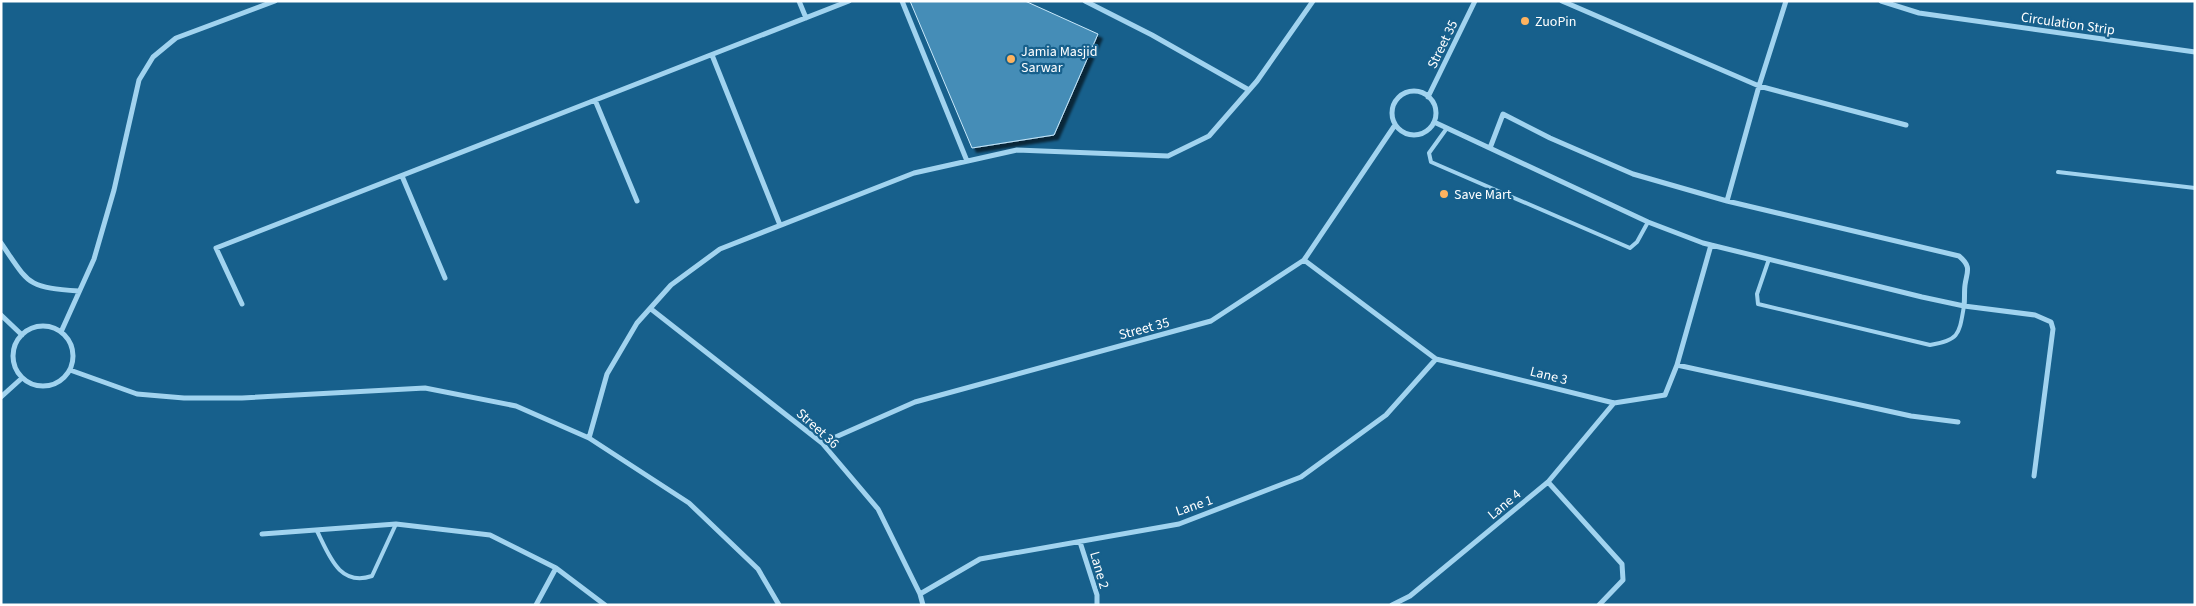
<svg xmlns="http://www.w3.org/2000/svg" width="2196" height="606" viewBox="0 0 2196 606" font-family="'Source Sans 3',sans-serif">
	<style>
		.building { fill: #448db7; stroke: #c8e8fb; filter: url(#shadow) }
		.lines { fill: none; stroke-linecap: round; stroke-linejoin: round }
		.service { stroke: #a1d3ef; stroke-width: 4 }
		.minor { stroke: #a1d3ef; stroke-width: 5 }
		.poi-dot { fill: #ffb35f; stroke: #17608c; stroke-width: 2 }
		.labels { text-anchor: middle; stroke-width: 4.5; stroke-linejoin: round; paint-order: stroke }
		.poi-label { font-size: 14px; fill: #fff; stroke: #17608c; text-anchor: start }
		.street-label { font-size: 14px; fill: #fff; stroke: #17608c }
	</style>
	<defs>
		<filter id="shadow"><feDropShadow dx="4.5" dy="4.5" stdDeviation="1" flood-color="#0009"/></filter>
	</defs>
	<rect width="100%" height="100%" fill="#17608c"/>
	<!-- building -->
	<path class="building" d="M 910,1 L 1025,1 L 1098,34 L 1054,135 L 972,148 Z"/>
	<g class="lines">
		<!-- service -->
		<path class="service" d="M 1447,128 L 1429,153 L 1431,162 L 1630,248 L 1637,242 L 1648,222
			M 2058,172 L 2195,188
			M 1769,259 L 1757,294 L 1758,304 L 1930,345 C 1960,340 1959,334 1964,306
			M 317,531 C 329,555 339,587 372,576 L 396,524"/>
		<!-- minor -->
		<path class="minor" d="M 799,1 L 806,18
			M 902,1 L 967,161
			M 1085,1 L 1152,35 L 1249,90
			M 1562,1 L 1759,86 L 1906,125
			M 1881,1 L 1919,13 L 2195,52
			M 712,55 L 780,225
			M1392 113a22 22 0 1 1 44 0a22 22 0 1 1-44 0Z
			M 1428,97 L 1475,1
			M 595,100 L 637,201
			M 1434,122 L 1648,222 L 1703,243 L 1922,297 L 1964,306 L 2035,315 L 2051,322 L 2053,329 L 2034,476
			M 1490,148 L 1503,114 L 1550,138 L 1633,174 L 1727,201 L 1959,256 C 1972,267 1967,271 1965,285 C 1964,292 1965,299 1964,306
			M 402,176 L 445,278
			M 1727,201 L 1759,86 L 1786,1
			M 1,243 C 30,285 26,287 79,291
			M 1304,260 L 1436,359 L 1614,403 L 1665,395 L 1677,365 L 1711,245
			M 242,304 L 216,248 L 849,1
			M 651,309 L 822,443 L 878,509 L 920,594 L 923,605
			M 1,315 L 22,335
			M13 356a30 30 0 1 1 60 0a30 30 0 1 1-60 0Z
			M 61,332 L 94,259 L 114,190 L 139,80 L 153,57 L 176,38 L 275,1
			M 1677,365 L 1911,416 L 1958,422
			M 70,370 L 137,394 L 184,398 L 242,398 L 425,388 L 516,406 L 589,438 L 689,503 L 758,569 L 779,605
			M 1,397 L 22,378
			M 589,438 L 607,374 L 637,323 L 671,285 L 720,249 L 914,173 L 1017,150 L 1168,156 L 1209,136 L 1257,81 L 1313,1
			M 822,443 L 915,402 L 1211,321 L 1304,260 L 1395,125
			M 1548,482 L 1622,564 L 1623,580 L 1599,605
			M 262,534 L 396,524 L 490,535 L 556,568 L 605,605
			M 1080,542 L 1097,595 L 1097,605
			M 920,594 L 980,559 L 1179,524 L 1301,477 L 1386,415 L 1436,359
			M 536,605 L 556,568
			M 1392,605 L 1410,596 L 1548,482 L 1614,403"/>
	</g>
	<!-- markers -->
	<g class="poi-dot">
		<circle cx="1525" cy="21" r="5"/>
		<circle cx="1011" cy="59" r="5"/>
		<circle cx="1444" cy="194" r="5"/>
	</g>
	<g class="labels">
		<!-- poi labels -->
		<g class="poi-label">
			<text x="1535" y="26">ZuoPin</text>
			<text x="1021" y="56">Jamia Masjid<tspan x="1021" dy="16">Sarwar</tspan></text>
			<text x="1454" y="199">Save Mart</text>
		</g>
		<!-- street labels -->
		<g class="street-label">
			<text transform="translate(2068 23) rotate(8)" y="5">Circulation Strip</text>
			<text transform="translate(1442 44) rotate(-64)" y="5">Street 35</text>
			<text transform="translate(1144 328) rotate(-15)" y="5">Street 35</text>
			<text transform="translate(1549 375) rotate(14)" y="5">Lane 3</text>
			<text transform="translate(818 428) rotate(42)" y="5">Street 36</text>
			<text transform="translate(1504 504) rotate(-40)" y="5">Lane 4</text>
			<text transform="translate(1194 505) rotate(-19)" y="5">Lane 1</text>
			<text transform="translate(1100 570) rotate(74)" y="5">Lane 2</text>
		</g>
	</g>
	<!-- border -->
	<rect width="2196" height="606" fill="none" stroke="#ffffff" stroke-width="5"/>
</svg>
